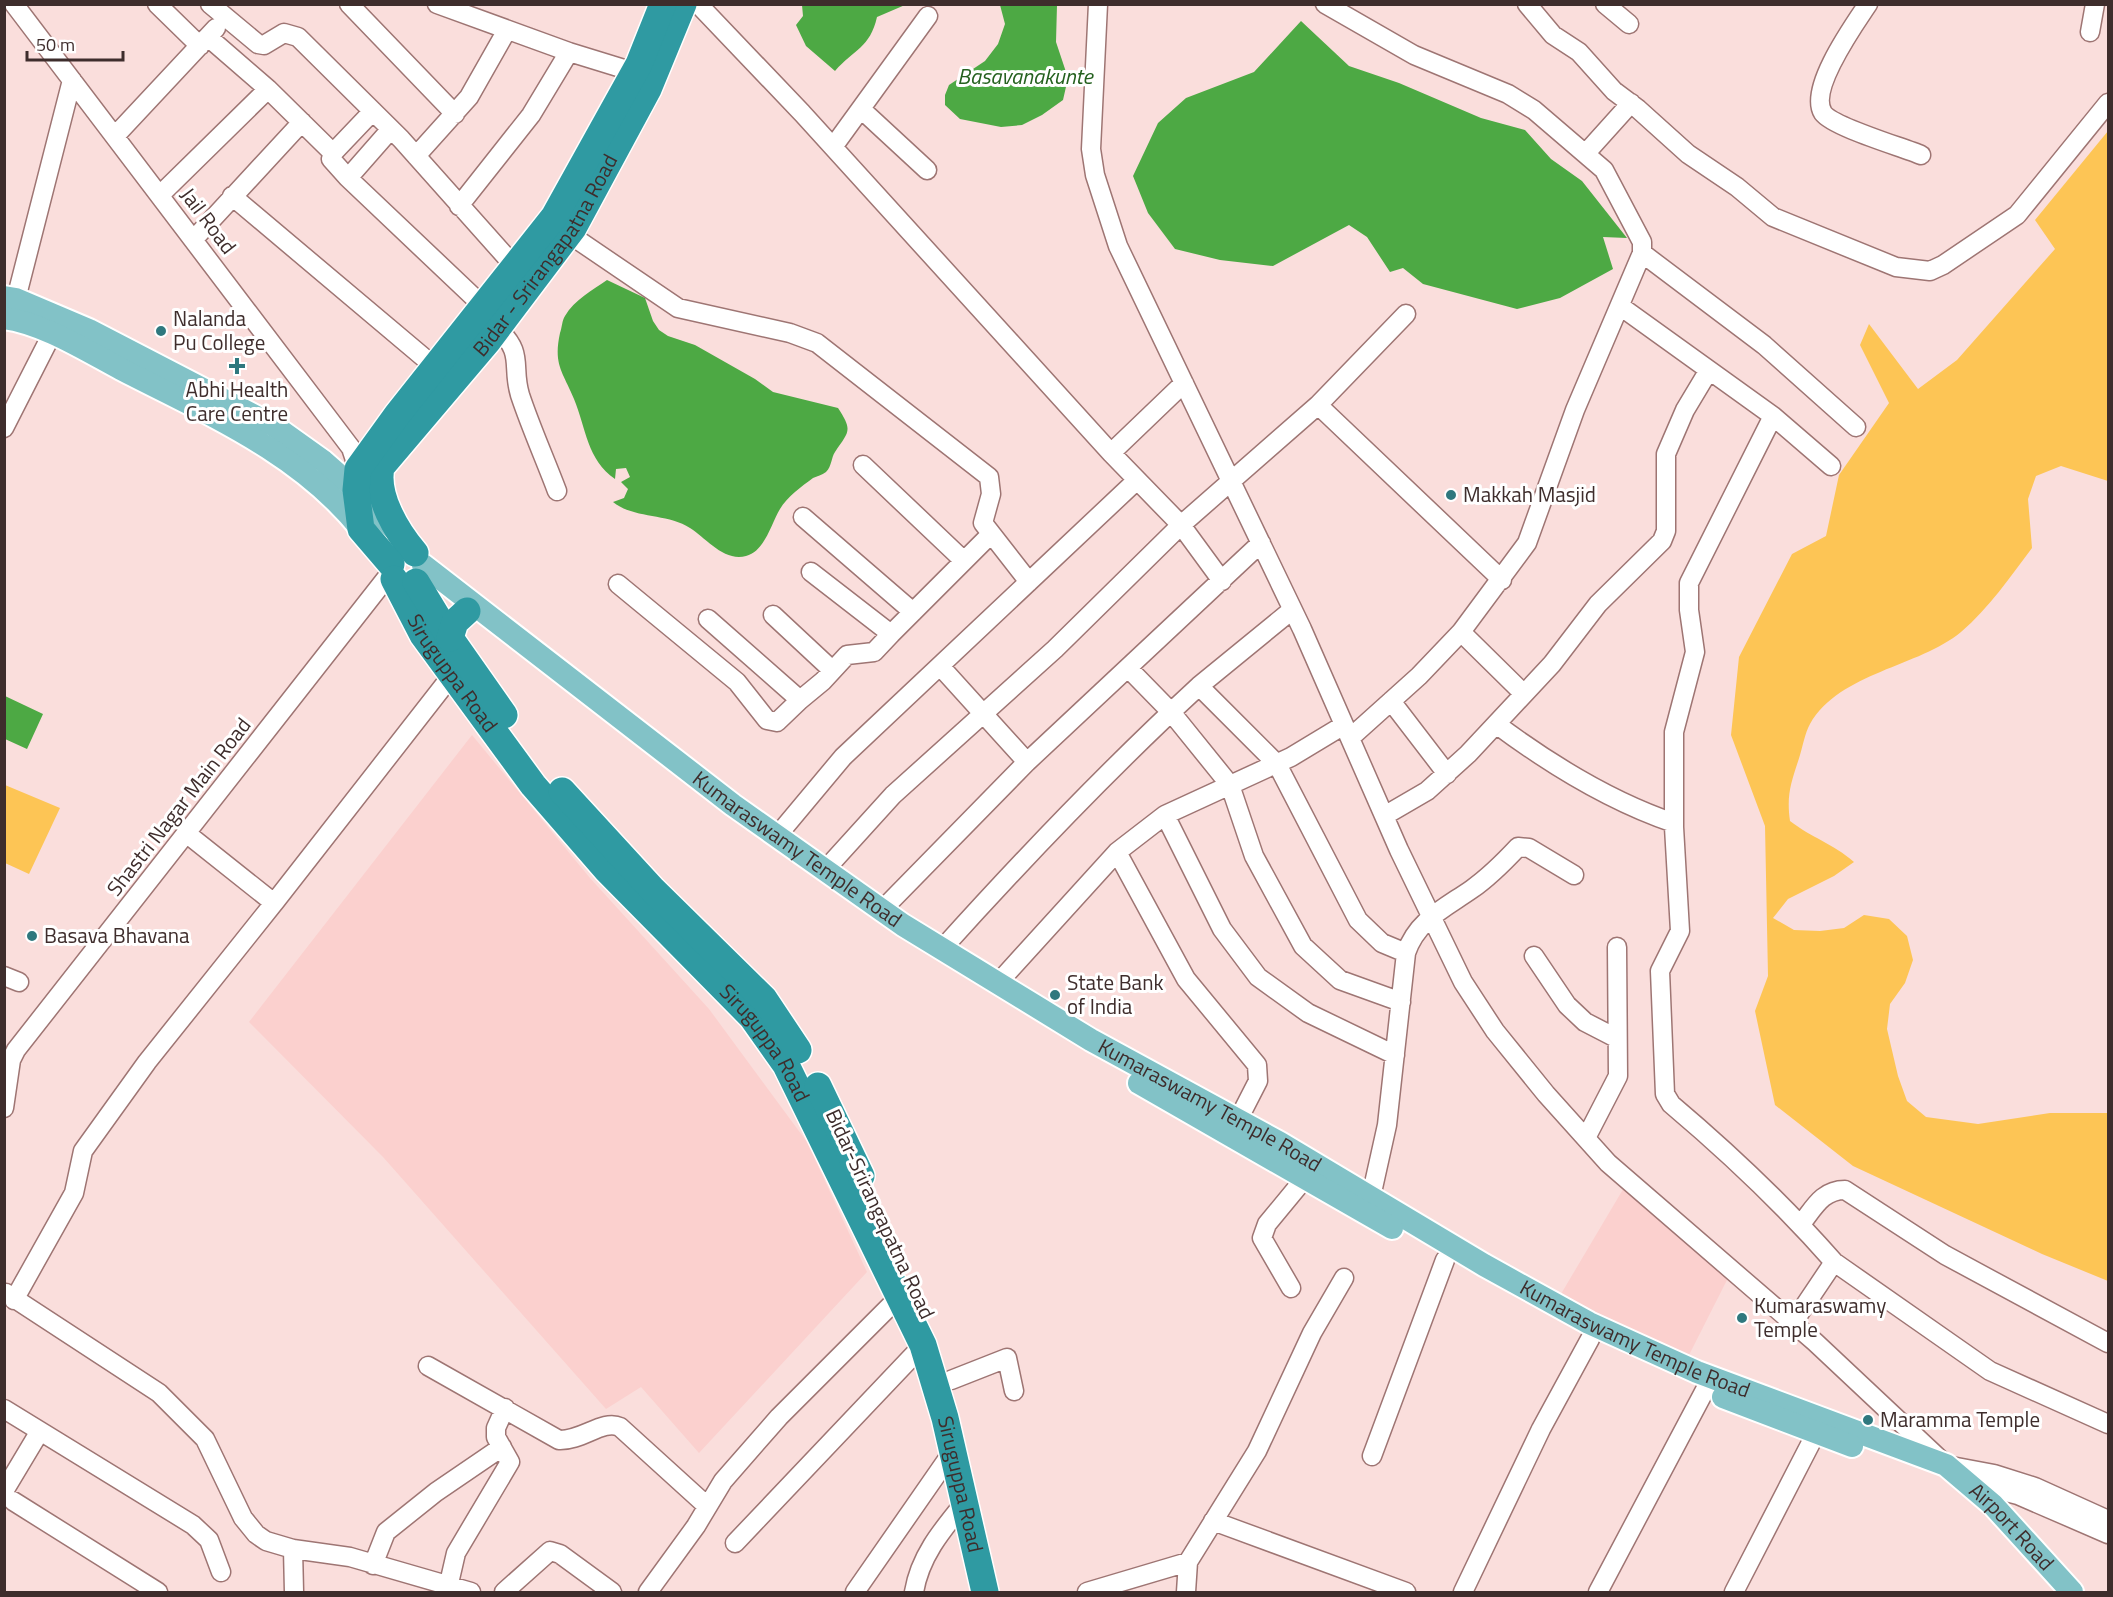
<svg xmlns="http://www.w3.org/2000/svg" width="2113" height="1597" viewBox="0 0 2113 1597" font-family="'Titillium Web',sans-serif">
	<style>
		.built { fill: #fbd0ce }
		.green { fill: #fdc555 }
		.water { fill: #4da944 }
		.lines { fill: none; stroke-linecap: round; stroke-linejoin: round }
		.minor-casing { stroke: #9e7573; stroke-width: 21 }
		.major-casing { stroke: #fff; stroke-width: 26 }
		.highway-casing { stroke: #fff; stroke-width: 30 }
		.minor { stroke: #fff; stroke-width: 18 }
		.major { stroke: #82c2c7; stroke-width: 22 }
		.highway { stroke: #2f9aa2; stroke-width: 27 }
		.poi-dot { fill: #2f787e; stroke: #fff; stroke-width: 2 }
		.labels { text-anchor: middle; stroke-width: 6; stroke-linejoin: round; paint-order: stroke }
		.street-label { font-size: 21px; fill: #3e2d2c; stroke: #fff }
		.poi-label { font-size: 21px; fill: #3e2d2c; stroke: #fff; text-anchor: start }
		.water-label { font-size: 22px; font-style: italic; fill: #25611f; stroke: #fff }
	</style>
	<rect width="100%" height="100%" fill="#fadedc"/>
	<!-- built -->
	<path class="built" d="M 472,735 L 590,878 L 709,1009 L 807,1142 L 867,1272 L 699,1453 L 641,1387 L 606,1409 L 383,1157 L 249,1022 Z
		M 1625,1186 L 1728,1278 L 1687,1359 L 1558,1299 Z"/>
	<!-- green -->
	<path class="green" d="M 2108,131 L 2108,481 L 2061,466 L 2036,476 L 2028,499 L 2032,548 C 2010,577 1989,608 1961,632 C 1919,667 1840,672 1810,724 C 1805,733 1803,745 1800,755 C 1792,781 1786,793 1790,821 C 1812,838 1832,843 1854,862 L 1834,876 L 1788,899 L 1773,918 L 1794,930 L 1820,931 L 1844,928 L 1864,915 L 1889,919 L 1907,936 L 1913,960 L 1905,983 L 1890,1004 L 1887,1029 L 1898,1076 L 1907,1101 L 1926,1117 L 1978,1124 L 2050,1113 L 2108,1113 L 2108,1281 L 2042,1254 L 1853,1166 L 1775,1105 L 1755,1011 L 1768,976 L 1765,826 L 1731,735 L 1739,657 L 1792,554 L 1826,536 L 1839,475 L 1889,403 L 1860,345 L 1869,324 L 1918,389 L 1957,360 L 2055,249 L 2035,220 Z
		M 5,785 L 60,808 L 29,874 L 5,863 Z"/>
	<!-- water -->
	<path class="water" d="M 785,5 L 905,4 L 905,5 L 877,17 C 870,48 854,49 835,71 L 806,46 L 796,25 L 803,16 L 802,5 Z
		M 1000,5 L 1057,5 L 1056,42 L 1068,78 L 1063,100 L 1042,115 L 1022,125 L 1001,127 L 960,119 L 945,105 L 945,95 L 949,85 L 985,61 L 998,44 L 1005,24 Z
		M 1301,21 L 1349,66 L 1399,83 L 1481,118 L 1525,130 L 1551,159 L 1582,181 L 1627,238 L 1603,237 L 1613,269 L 1560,298 L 1517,309 L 1423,284 L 1403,268 L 1390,272 L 1367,237 L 1349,225 L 1273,266 L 1220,260 L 1175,249 L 1148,213 L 1133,176 L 1158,123 L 1186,98 L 1254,72 Z
		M 607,280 L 645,298 L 653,321 L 659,330 L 668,336 L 695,345 L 755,379 L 773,392 L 838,408 C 853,431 849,431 835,452 C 831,458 832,466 826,472 C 822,475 817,476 813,478 C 802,486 787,497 780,509 C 771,524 765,551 746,556 C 724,562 706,538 690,528 C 667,513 634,519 613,502 L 624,498 L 628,489 L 621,482 L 630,477 L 626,468 L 616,469 L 615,479 C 587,460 586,428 574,399 C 563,372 553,365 560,333 C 562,328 562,320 565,316 C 574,300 593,290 607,280 Z
		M 5,696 L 43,714 L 27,749 L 5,739 Z"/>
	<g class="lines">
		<!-- minor casing -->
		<g class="minor-casing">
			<path id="minor" d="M 14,4 L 351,448 L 358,469
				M 157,4 L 200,46
				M 210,4 L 258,44 L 264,45 L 284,33 L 298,37 L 401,139 L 516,268
				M 349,4 L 455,114
				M 437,4 L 569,52
				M 698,4 L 802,113 L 1111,453 L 1181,525 L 1222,581
				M 1098,4 L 1091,149 L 1095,175 L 1118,246 L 1302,629 L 1399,850 L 1463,982 L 1495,1031 L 1546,1094 L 1608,1163 L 1815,1342 L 1946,1465 L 1994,1474 L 2035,1487 L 2108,1520
				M 1325,4 L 1414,55 L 1508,94 L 1534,110 L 1604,170 L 1642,242 L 1642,253 L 1575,410 L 1527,543 L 1461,632 L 1419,676 L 1350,738
				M 1527,4 L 1553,35 L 1579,52 L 1614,91 L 1638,109 L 1688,154 L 1737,187 L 1773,217 L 1896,267 L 1930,271 L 1943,265 L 2017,215 L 2108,103
				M 1605,4 L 1629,24
				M 1868,4 C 1854,25 1808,89 1823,113 C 1833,127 1902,147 1921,155
				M 2090,32 L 2095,4
				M 268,89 L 333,153
				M 861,109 L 927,170
				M 391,129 L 348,178 L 484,307
				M 115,136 L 216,28
				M 833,147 L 928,16
				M 1586,153 L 1631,103
				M 416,156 L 469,97 L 507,30
				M 348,178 L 331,159 L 333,153 L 373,111
				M 160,195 L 268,89 L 208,37
				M 232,196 L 435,367
				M 459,206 L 531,115 L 569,52 L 634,72
				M 569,234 L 678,308 L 790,333 L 817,343 L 989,477 L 991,494 L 983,523 L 1029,582
				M 194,239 L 302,122
				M 1642,253 L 1764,345 L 1856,427
				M 16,299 L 72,80
				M 1620,306 L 1773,416 L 1689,583 L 1689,610 L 1695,652 L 1674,732 L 1674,827 L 1680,931 L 1660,971 L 1665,1094 L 1671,1104 C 1729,1153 1784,1205 1834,1262
				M 497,328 C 525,354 511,365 520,395 C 531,428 545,459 557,491
				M 1318,405 L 1406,314
				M 1773,416 L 1831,466
				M 4,428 L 58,322
				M 1111,453 L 1184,383
				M 863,465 L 963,560
				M 803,517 L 913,612
				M 811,572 L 891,634 L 990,535
				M 618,584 L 737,682 L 767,720 L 777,722 L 800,700
				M 1292,610 L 1199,686 L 1277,764 L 1358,920 L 1382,943 L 1406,953
				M 773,615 L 832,670
				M 708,619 L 800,700 L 823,681 L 847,655 L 874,652 L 891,634
				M 1461,632 L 1524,694
				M 940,666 L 1027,762
				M 1128,668 L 1171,712 L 1230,785 L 1254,856 L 1303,946 L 1340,980 L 1401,1002
				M 1391,701 L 1447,774
				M 1496,724 C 1551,765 1609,801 1674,823
				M 1344,725 L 1291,757 L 1165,815 L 1222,929 L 1258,977 L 1308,1013 L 1395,1055
				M 1384,816 L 1427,791 L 1468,754 L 1552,664 L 1598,604 L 1662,541 L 1666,531 L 1666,454 L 1685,410 L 1709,370
				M 777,836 L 843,757 L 1137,480
				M 1117,852 L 1186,979 L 1257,1065 L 1258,1081 L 1238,1120
				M 825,870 L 893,795 L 1055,649 L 1181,525 L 1318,405 L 1502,580
				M 274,903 L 452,675
				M 882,910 L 1027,762 L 1261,543
				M 942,949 C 1024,858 1109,769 1199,686
				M 1534,956 L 1567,1005 L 1585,1022 L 1616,1038
				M 4,976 L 19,982
				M 998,983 L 1117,852 L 1165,815
				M 4,1108 L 11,1060 L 16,1050 L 391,572
				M 1586,1138 L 1618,1076 L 1617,947
				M 1371,1197 L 1387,1125 L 1406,953 C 1417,920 1445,908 1472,889 C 1489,877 1504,862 1518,847 L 1529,848 L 1574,875
				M 1801,1224 C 1814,1208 1822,1190 1845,1190 L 1945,1255 L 2108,1343
				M 1291,1288 L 1262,1238 L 1267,1224 L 1305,1178
				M 6,1293 L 159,1393 L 205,1439 L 243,1518 L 256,1534 L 266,1541 L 293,1549 L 350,1557 L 471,1592
				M 14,1300 L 74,1193 L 83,1151 L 147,1062 L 274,903 L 186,833
				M 1793,1323 L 1834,1262 L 1990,1371 L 2108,1424
				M 428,1366 L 559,1440 C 582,1441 603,1419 620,1427 L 707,1506
				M 951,1380 L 1007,1358 L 1014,1391
				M 4,1409 L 193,1525 L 209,1540 L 221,1572
				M 1372,1456 L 1445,1260
				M 1967,1482 L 2018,1495 L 2108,1534
				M 4,1491 L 40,1431
				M 13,1501 L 158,1592
				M 1213,1521 L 1406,1592
				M 735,1543 L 923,1345
				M 293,1549 L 294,1592
				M 373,1565 L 386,1532 L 436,1492 L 502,1447
				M 447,1592 L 456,1553 L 510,1462 L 496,1437 L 496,1428 L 505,1408
				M 504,1592 L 550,1551 L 560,1554 L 612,1592
				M 648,1592 L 696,1526 L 723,1481 L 779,1417 L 900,1296
				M 855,1592 L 953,1451
				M 914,1592 C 920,1556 942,1530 965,1502
				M 1087,1592 L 1188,1562
				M 1186,1592 L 1188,1562 L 1257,1451 L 1312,1333 L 1344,1278
				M 1463,1592 L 1541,1429 L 1590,1339
				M 1598,1592 L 1705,1390
				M 1734,1592 L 1816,1433"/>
		</g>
		<!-- major casing -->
		<g class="major-casing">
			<g id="major">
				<path d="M 4,297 L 16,299 L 89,330 L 274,426 L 323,461 L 356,490 L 394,529"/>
				<path d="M 4,318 C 43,323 87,351 121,369 C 206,413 300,452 361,529"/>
				<path id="s1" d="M 423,565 L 733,805 L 903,925 L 1091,1040 L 1280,1143 L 1484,1265 L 1589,1323 L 1697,1372 L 1946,1465 L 1993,1505 L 2072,1592"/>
				<path d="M 1139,1083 L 1392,1228"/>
				<path d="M 1723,1397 L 1852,1446"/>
			</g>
		</g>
		<!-- highway casing -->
		<g class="highway-casing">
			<g id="highway">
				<path id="s2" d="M 415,553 C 397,532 375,496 381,467 L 487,342 L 573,228 L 648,89 L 683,4"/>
				<path d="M 391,564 L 361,529 L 356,490 L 358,469 L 397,415 L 554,217 L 639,64 L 663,4"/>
				<path id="s3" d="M 394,579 L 423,635 L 533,785 L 606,869 L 752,1017 L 786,1065 L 923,1345 L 945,1418 L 985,1592"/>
				<path d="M 416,582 L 450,638 L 504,715"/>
				<path d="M 450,638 L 455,622 L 467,611"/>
				<path d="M 562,791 L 652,889 L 764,999 L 798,1050"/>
				<path d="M 818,1086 L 861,1176"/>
			</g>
		</g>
		<!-- minor -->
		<use href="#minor" class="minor"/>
		<!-- major -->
		<use href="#major" class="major"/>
		<!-- highway -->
		<use href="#highway" class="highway"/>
	</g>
	<!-- markers -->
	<g class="poi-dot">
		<circle cx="161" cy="331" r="6"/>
		<path d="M234 357h6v6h6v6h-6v6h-6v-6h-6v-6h6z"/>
		<circle cx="1451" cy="495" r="6"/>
		<circle cx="32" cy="936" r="6"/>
		<circle cx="1055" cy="995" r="6"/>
		<circle cx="1742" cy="1318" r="6"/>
		<circle cx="1868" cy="1420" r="6"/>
	</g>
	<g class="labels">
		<!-- street labels -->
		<g class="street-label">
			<text transform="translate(208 221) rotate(53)" y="7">Jail Road</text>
			<text dy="7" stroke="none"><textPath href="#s2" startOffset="364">Bidar - Srirangapatna Road</textPath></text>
			<text dy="7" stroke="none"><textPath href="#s3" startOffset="111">Siruguppa Road</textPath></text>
			<text transform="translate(179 807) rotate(-52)" y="7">Shastri Nagar Main Road</text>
			<text dy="7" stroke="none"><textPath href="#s1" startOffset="470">Kumaraswamy Temple Road</textPath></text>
			<text dy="7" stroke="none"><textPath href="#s3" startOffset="597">Siruguppa Road</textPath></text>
			<text dy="7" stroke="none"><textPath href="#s1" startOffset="956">Kumaraswamy Temple Road</textPath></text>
			<text transform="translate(880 1214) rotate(65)" y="7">Bidar-Srirangapatna Road</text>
			<text dy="7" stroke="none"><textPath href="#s1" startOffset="1442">Kumaraswamy Temple Road</textPath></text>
			<text dy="7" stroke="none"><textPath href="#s3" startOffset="1083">Siruguppa Road</textPath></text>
			<text dy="7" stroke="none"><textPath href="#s1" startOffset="1868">Airport Road</textPath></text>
		</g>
		<!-- poi labels -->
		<g class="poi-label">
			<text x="173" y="326">Nalanda<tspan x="173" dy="24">Pu College</tspan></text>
			<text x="237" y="397" text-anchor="middle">Abhi Health<tspan x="237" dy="24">Care Centre</tspan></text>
			<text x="1463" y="502">Makkah Masjid</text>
			<text x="44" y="943">Basava Bhavana</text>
			<text x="1067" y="990">State Bank<tspan x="1067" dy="24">of India</tspan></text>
			<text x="1754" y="1313">Kumaraswamy<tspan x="1754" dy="24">Temple</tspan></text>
			<text x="1880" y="1427">Maramma Temple</text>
		</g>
		<!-- water labels -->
		<g class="water-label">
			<text x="1025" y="84">Basavanakunte</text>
		</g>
	</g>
	<!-- border -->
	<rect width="2113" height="1597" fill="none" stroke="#3e2d2c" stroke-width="12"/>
	<!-- scale -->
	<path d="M27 51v9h96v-9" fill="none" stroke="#3e2d2c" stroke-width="3"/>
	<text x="36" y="51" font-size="18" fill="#3e2d2c" stroke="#ffffff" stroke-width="4.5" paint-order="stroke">50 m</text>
</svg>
